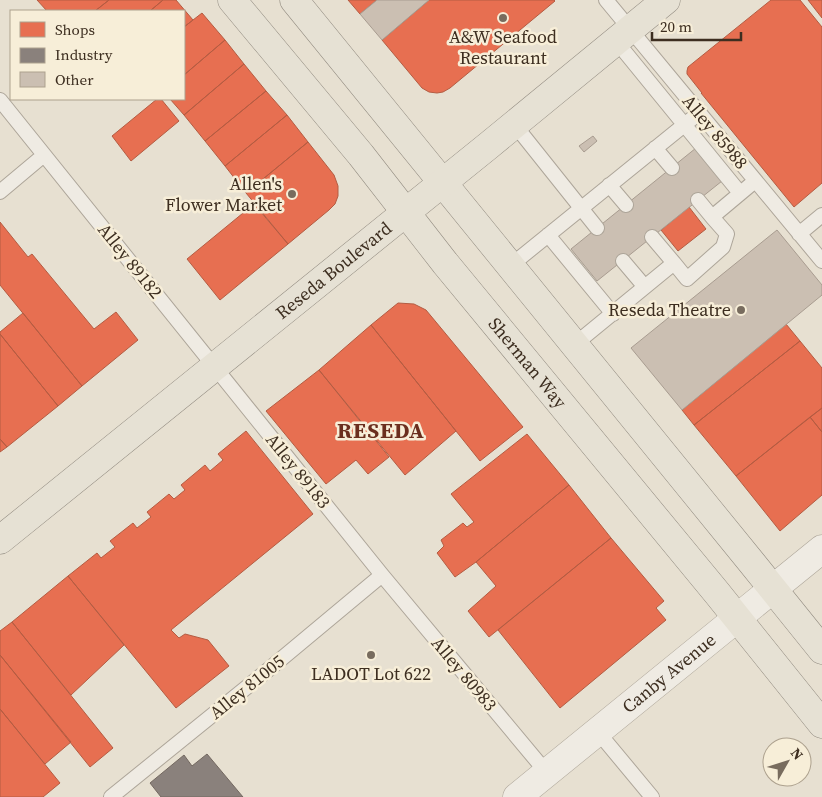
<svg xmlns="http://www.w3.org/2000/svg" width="822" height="797" viewBox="0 0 822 797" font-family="'Source Serif 4',serif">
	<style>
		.shops { fill: #e76f51; stroke: #b45c42 }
		.industry { fill: #8a817c; stroke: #736860 }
		.building { fill: #cbbfb2; stroke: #a89c90 }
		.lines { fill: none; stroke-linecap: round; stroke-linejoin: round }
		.lane-casing { stroke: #ada599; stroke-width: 16 }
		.street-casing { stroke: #ada599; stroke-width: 29 }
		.primary-casing { stroke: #928b80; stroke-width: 29 }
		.lane { stroke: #efebe3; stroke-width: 14 }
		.street { stroke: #efebe3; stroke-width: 28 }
		.primary { stroke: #e6e1d4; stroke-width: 28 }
		.poi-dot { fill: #786c5e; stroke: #f7eed8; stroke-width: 2 }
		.labels { text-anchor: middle; stroke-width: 5; stroke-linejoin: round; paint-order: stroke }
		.poi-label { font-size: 18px; fill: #3d2e20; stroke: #f7eed8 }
		.street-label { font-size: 18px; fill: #3d2e20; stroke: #f7eed8 }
		.district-label { font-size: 22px; font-weight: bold; letter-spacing: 1px; fill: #6b2e1e; stroke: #f7eed8 }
	</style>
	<rect width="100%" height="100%" fill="#e7e0d1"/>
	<!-- shops -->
	<path class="shops" d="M 37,0 L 109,0 L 95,11 L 47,11 Z
		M 109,0 L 163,0 L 150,11 L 95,11 Z
		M 163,0 L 176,0 L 193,20 L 184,27 L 184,11 L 150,11 Z
		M 348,0 L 377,0 L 360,14 Z
		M 429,0 L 554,0 L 555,1 L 450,88 L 443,92 L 437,93 L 429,92 L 422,88 L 382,40 Z
		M 771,0 L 800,0 L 822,27 L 822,183 L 794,207 L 701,93 L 702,93 L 687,74 L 687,71 L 688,67 Z
		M 808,0 L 822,0 L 822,18 Z
		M 202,13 L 225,40 L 184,75 L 184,27 Z
		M 225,40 L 244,64 L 184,115 L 170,99 L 184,99 L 184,75 Z
		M 244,64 L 266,91 L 205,141 L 184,115 Z
		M 266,91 L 287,115 L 225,166 L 205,141 Z
		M 157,99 L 161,99 L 179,121 L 131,161 L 112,136 Z
		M 287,115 L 308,142 L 246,193 L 225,166 Z
		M 308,142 L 334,175 L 338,186 L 338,196 L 335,204 L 329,210 L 288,244 L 246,193 Z
		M 254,204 L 288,244 L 220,300 L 187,259 Z
		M 689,207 L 706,229 L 678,251 L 661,230 Z
		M 0,222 L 28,257 L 32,254 L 94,329 L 116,312 L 138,340 L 82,386 L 0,285 Z
		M 398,303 L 414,304 L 426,310 L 523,427 L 480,461 L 371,325 Z
		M 23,313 L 82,386 L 58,406 L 0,334 L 0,332 Z
		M 786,324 L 800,341 L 694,425 L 682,410 Z
		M 371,325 L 456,431 L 405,475 L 319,370 Z
		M 0,334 L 58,406 L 7,447 L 0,439 Z
		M 800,341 L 822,368 L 822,408 L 736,476 L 694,425 Z
		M 319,370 L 389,457 L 368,474 L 356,460 L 326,484 L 266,411 Z
		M 822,408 L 822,432 L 810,417 Z
		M 810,417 L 822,432 L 822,495 L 780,531 L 736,476 Z
		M 246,431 L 313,514 L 171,630 L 179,638 L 185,634 L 208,640 L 229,666 L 176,708 L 68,576 L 97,553 L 101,558 L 115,547 L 110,541 L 133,523 L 137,528 L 151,517 L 147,512 L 169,494 L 174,499 L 185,490 L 181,485 L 205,465 L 210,471 L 223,460 L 218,454 Z
		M 527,434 L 569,485 L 476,562 L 455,577 L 437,553 L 444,546 L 441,540 L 463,523 L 467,527 L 474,522 L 451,494 Z
		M 0,439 L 7,447 L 0,452 Z
		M 569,485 L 611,538 L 489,637 L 468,611 L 496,586 L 476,562 Z
		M 611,538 L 664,601 L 656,608 L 666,620 L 560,708 L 498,630 Z
		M 68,576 L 124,645 L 71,695 L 12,622 Z
		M 12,622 L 113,748 L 90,767 L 0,655 L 0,631 Z
		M 0,655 L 71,742 L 45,764 L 0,709 Z
		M 0,709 L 60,783 L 43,797 L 0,797 Z"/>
	<!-- industry -->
	<path class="industry" d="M 207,754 L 243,797 L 161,797 L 150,783 L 184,755 L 192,766 Z"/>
	<!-- building -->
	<path class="building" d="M 377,0 L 429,0 L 382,40 L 360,14 Z
		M 593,136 L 597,141 L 584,152 L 579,146 Z
		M 696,148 L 722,181 L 597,281 L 571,249 Z
		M 777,230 L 822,285 L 822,295 L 682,410 L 631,348 Z"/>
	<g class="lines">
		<!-- lane casing -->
		<g class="lane-casing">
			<path id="lane" d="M 606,0 L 822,261
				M 616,41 L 740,193
				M 0,100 L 382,575 L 547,773
				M 514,124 L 597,228
				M 655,148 L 672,168
				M 609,185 L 626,205
				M 0,192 L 44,155
				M 698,200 L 712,217
				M 799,234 L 822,215
				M 548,235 L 613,314
				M 652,237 L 674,263
				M 623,261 L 645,287
				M 510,266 L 699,113
				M 574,345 L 674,263 L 687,279 L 723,247 L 727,234 L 712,217 L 755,181
				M 598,732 L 652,797
				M 111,797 L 268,670 L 382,575"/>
		</g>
		<!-- street casing -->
		<g class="street-casing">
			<g id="street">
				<path id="s1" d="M 517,797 L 822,549"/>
			</g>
		</g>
		<!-- primary casing -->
		<g class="primary-casing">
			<g id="primary">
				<path id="s2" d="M 232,0 L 361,155 L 445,263 L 717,593 L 822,724"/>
				<path d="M 294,0 L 752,563 L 822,650"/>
				<path id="s3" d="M 0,540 L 488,146 L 666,0"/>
			</g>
		</g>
		<!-- lane -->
		<use href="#lane" class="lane"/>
		<!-- street -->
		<use href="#street" class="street"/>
		<!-- primary -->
		<use href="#primary" class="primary"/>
	</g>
	<!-- markers -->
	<g class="poi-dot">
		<circle cx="503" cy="18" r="5"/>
		<circle cx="292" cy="194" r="5"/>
		<circle cx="741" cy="310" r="5"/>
		<circle cx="371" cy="655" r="5"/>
	</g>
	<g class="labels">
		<!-- poi labels -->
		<g class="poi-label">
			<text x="503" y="43">A&amp;W Seafood<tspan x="503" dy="21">Restaurant</tspan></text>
			<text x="282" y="190" text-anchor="end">Allen's<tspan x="282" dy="21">Flower Market</tspan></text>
			<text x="731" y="316" text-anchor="end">Reseda Theatre</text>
			<text x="371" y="680">LADOT Lot 622</text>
		</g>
		<!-- street labels -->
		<g class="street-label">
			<text transform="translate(715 132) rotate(50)" y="6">Alley 85988</text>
			<text transform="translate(130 261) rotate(51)" y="6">Alley 89182</text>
			<text dy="6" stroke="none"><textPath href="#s3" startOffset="429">Reseda Boulevard</textPath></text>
			<text dy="6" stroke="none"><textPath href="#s2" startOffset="468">Sherman Way</textPath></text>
			<text transform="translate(298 471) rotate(51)" y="6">Alley 89183</text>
			<text dy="6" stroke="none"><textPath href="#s1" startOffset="196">Canby Avenue</textPath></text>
			<text transform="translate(464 674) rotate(50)" y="6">Alley 80983</text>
			<text transform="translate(247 687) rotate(-39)" y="6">Alley 81005</text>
		</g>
		<!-- district labels -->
		<g class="district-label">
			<text x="381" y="438">RESEDA</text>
		</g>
	</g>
	<!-- legend -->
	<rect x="10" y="10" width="175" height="90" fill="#f7eed8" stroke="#ada18e"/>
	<rect x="20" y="22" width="25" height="15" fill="#e76f51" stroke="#ada18e"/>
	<text x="55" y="35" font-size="15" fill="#3d2e20">Shops</text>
	<rect x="20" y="48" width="25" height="15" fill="#8a817c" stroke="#ada18e"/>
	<text x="55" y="60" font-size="15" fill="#3d2e20">Industry</text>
	<rect x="20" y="72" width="25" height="15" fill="#cbbfb2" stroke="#ada18e"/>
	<text x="55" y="85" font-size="15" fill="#3d2e20">Other</text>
	<!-- north arrow -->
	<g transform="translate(787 762) rotate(51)"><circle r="24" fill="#f7eed8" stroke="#ada18e"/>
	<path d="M0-4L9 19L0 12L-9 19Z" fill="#786c5e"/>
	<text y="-8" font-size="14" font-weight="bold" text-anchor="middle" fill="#3d2e20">N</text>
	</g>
	<!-- scale -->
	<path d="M652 32v8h89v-8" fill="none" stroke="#3d2e20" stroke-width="2.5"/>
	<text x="660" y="32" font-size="15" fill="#3d2e20" stroke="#f7eed8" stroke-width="4" paint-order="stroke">20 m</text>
</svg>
